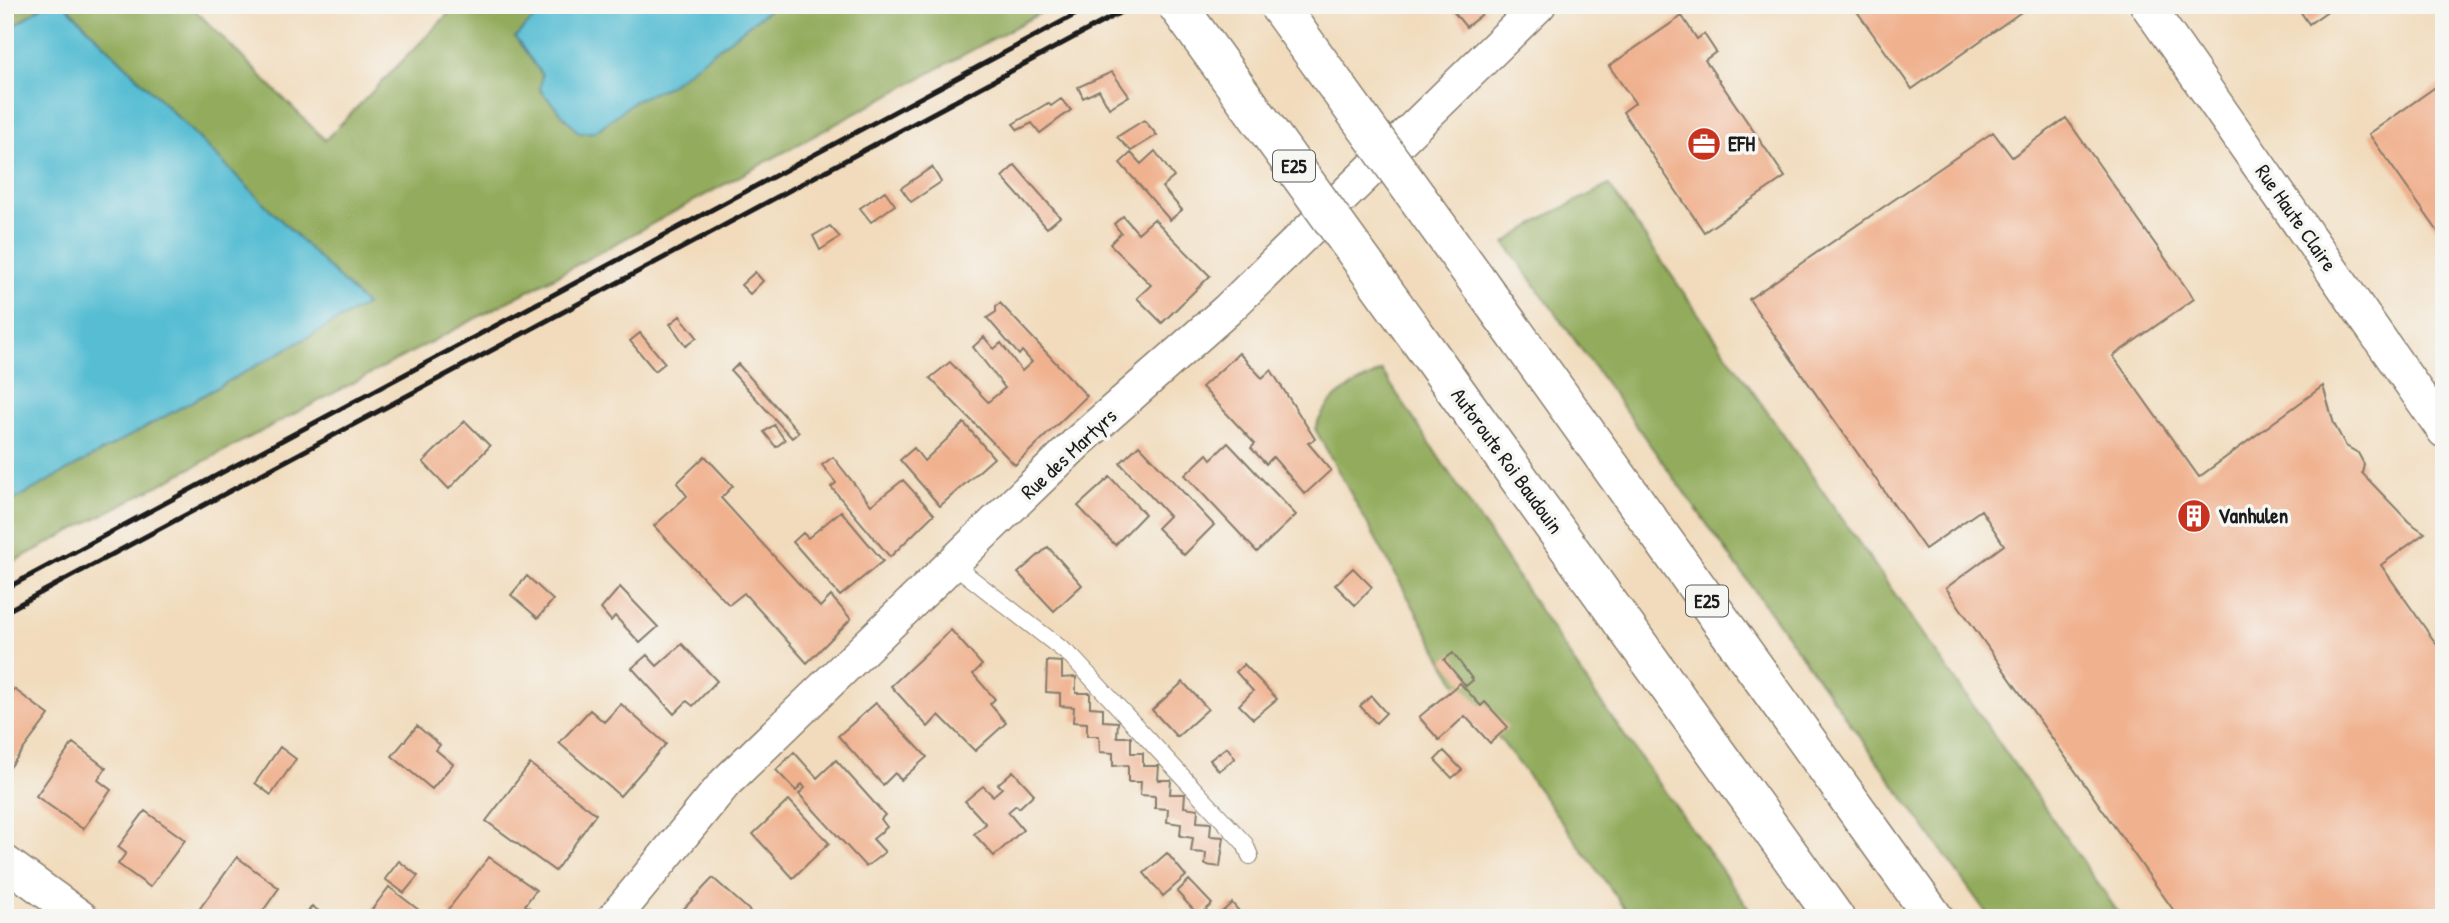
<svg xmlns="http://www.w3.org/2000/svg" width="2449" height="923" viewBox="0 0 2449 923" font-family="'Patrick Hand',sans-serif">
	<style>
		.forest { fill: #92ab5c; stroke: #57643c; stroke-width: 2 }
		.water { fill: #56bdd3; stroke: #396c78; stroke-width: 2 }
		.building { fill: #f0b18e }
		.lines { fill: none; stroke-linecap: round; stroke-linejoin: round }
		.lane-casing { stroke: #867c6c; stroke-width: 18 }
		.street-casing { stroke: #867c6c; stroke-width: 36 }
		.highway-casing { stroke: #867c6c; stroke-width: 41 }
		.lane { stroke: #fff; stroke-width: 16 }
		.street { stroke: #fff; stroke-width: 33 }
		.highway { stroke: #fff; stroke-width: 38 }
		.rail { stroke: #1c1c1c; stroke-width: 5 }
		.highway-bridge-casing { stroke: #867c6c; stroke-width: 41; stroke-linecap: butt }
		.highway-bridge { stroke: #fff; stroke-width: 38 }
		.labels { text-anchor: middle; stroke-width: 7; stroke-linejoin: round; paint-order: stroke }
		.shield { fill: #f6f6f2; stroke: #5d5d5c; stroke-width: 2 }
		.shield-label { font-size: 19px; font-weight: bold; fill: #1c1c1c }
		.poi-label { font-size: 21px; font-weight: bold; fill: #1c1c1c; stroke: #f6f6f2; text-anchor: start }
		.street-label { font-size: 21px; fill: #1c1c1c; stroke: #f6f6f2 }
	</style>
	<rect width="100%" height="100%" fill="#f6f6f2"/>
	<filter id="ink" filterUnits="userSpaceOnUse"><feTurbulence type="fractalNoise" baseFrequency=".0143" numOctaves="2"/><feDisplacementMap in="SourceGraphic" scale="14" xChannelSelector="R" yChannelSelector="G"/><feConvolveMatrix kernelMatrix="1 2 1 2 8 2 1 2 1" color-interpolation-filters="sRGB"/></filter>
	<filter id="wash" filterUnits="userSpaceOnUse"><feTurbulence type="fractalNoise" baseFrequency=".00686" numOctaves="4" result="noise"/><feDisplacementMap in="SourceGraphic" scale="28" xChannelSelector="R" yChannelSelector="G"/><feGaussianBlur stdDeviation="1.57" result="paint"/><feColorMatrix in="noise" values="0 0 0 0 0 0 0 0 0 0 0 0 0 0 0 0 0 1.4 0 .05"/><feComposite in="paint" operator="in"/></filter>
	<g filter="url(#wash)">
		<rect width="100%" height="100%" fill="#f1dbbc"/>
		<!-- forest -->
		<path class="forest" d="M 5,5 L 44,5 L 5,33 Z
			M 65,5 L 190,5 L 325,140 L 457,5 L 1055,5 L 545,282 L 5,566 L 5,505 L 365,305 Z
			M 1609,185 L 1681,289 L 2122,918 L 1990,918 L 1505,243 L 1548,215 Z
			M 1382,371 L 1596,696 L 1756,918 L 1632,918 L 1521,766 L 1455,682 L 1315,429 C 1329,393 1349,388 1382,371 Z"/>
		<!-- water -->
		<path class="water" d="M 44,5 L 65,5 L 366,305 L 5,505 L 5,33 Z
			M 548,5 L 775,5 L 669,86 L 636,100 L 595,132 L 579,133 L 540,90 L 542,75 L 515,37 Z"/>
		<g id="blocks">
			<!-- building -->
			<path class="building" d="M 1448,5 L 1481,5 L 1486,11 L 1466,27 Z
				M 1863,5 L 2031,5 L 1912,89 L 1856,10 Z
				M 2296,5 L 2336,5 L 2309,24 Z
				M 1682,16 L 1697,39 L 1704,34 L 1716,52 L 1705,60 L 1785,177 L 1704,232 L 1623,112 L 1635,103 L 1609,66 Z
				M 1112,72 L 1129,96 L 1109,108 L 1099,90 L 1083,98 L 1078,87 Z
				M 2444,81 L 2444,230 L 2439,233 L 2369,134 Z
				M 1061,99 L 1071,110 L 1040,133 L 1032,123 L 1018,130 L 1013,124 L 1048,103 L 1051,106 Z
				M 2066,118 L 2194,299 L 2113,356 L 2199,477 L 2323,386 L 2334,424 L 2346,446 L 2358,453 L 2364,464 L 2362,473 L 2409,522 L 2425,533 L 2381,565 L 2444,655 L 2444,918 L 2179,918 L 1946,588 L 2004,545 L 1981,510 L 1925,549 L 1749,299 L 1993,132 L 2012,157 Z
				M 1144,120 L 1157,135 L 1131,151 L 1117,137 Z
				M 1155,151 L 1174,177 L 1162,187 L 1182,210 L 1170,220 L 1120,163 L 1131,153 L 1141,164 Z
				M 1015,165 L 1060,217 L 1047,228 L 1002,177 Z
				M 932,167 L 941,182 L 911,202 L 901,188 Z
				M 885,191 L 895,205 L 871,222 L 860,208 Z
				M 1123,216 L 1138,233 L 1154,219 L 1210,276 L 1162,323 L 1137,298 L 1151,285 L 1110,244 L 1121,233 L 1114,224 Z
				M 830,226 L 840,237 L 820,250 L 813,236 Z
				M 755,272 L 763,281 L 750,294 L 741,285 Z
				M 1000,303 L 1087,396 L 1015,465 L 930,378 L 950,362 L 988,402 L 1005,388 L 973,347 L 984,337 L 994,349 L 1001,343 L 1022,371 L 1032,362 L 1022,351 L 1019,355 L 987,318 L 996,312 L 996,306 Z
				M 680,316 L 697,337 L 686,346 L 670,324 Z
				M 640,333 L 665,363 L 655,371 L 630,341 Z
				M 1239,353 L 1262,378 L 1271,370 L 1315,439 L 1308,443 L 1331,470 L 1305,494 L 1273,457 L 1266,464 L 1251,448 L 1255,444 L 1202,387 Z
				M 738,364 L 799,432 L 792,438 L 731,371 Z
				M 465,421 L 490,446 L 449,489 L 423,462 Z
				M 964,423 L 994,458 L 940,506 L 900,460 L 914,448 L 924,461 Z
				M 774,425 L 785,440 L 776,447 L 764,432 Z
				M 1228,443 L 1296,515 L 1257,552 L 1185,475 L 1207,454 L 1211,459 Z
				M 1139,445 L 1214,525 L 1184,555 L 1157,528 L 1169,516 L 1120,463 Z
				M 705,456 L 733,486 L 721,498 L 820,607 L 831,596 L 851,619 L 807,663 L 744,593 L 729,605 L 654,526 L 687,496 L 677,483 Z
				M 833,457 L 871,505 L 903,480 L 934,514 L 890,557 L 831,487 L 836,483 L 822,465 Z
				M 1110,477 L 1145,514 L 1115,545 L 1078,506 Z
				M 841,511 L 883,561 L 840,596 L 793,542 L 803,533 L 808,538 Z
				M 1048,547 L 1082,585 L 1054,611 L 1018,573 Z
				M 1353,568 L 1372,587 L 1355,605 L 1335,585 Z
				M 527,576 L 553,600 L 538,618 L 511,595 Z
				M 620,587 L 658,627 L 640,643 L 615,616 L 611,621 L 601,609 Z
				M 951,630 L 982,665 L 973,674 L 995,699 L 990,704 L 1006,723 L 975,751 L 939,715 L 928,727 L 891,686 Z
				M 682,644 L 717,681 L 693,706 L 687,701 L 674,714 L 632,668 L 647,655 L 657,666 Z
				M 1453,653 L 1473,680 L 1466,686 L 1444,660 Z
				M 1047,661 L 1062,662 L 1062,678 L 1076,677 L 1076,693 L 1090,693 L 1090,707 L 1103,708 L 1103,721 L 1118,722 L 1117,737 L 1131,737 L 1131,753 L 1143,753 L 1143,766 L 1159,766 L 1158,780 L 1171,780 L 1170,794 L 1185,794 L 1184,807 L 1198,809 L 1197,822 L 1211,823 L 1210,836 L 1224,837 L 1220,867 L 1205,865 L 1206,853 L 1191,852 L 1193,838 L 1180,836 L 1181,824 L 1167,822 L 1168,809 L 1155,808 L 1155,796 L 1140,795 L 1141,782 L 1128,782 L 1128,765 L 1113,766 L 1113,753 L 1100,752 L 1099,736 L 1087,736 L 1087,723 L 1073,722 L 1074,707 L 1060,706 L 1060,693 L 1046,692 Z
				M 1244,664 L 1277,699 L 1253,719 L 1239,705 L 1253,691 L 1236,672 Z
				M 1183,682 L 1208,709 L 1177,737 L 1152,710 Z
				M 1460,683 L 1481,706 L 1485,702 L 1508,727 L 1490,743 L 1465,716 L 1439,740 L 1419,717 Z
				M 14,689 L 49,715 L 5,774 L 5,702 Z
				M 1371,696 L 1386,713 L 1376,723 L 1360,706 Z
				M 876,703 L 927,757 L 901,780 L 895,773 L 883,785 L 838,736 Z
				M 621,704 L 666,744 L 620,796 L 559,743 L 590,710 L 604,722 Z
				M 417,726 L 440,745 L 436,750 L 453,764 L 432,789 L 392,756 Z
				M 73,743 L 106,768 L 98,780 L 111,790 L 83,829 L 36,796 Z
				M 280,747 L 296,759 L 271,795 L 255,783 Z
				M 1227,747 L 1235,758 L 1219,771 L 1210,760 Z
				M 1444,751 L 1462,770 L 1452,778 L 1435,760 Z
				M 794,752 L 817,778 L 836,760 L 885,815 L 881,819 L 887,827 L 873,839 L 885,852 L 866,867 L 799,794 L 805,788 L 802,784 L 796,791 L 776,770 Z
				M 530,764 L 596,814 L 555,871 L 486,821 Z
				M 1013,771 L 1034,794 L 1019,808 L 1016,805 L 1008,812 L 1023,830 L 994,856 L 974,834 L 986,824 L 965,801 L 983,786 L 993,796 L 1002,788 L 998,784 Z
				M 789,800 L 829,843 L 793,878 L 753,834 Z
				M 145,811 L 185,840 L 150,887 L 118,864 L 126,853 L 118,847 Z
				M 1167,853 L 1186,876 L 1163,896 L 1144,873 Z
				M 237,857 L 279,888 L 258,918 L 193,918 Z
				M 489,857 L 536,890 L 525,905 L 530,908 L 523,918 L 457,918 L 447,911 Z
				M 399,861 L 418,876 L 404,893 L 385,879 Z
				M 713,878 L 750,911 L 744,918 L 675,918 Z
				M 1189,880 L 1212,904 L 1199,916 L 1177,892 Z
				M 389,887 L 420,911 L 415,918 L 367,916 Z
				M 1232,903 L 1245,918 L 1215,918 Z
				M 312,906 L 328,918 L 304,918 Z"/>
		</g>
	</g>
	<g filter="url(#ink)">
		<use href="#blocks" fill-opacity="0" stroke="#867c6c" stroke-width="2"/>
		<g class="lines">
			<!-- lane casing -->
			<g class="lane-casing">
				<path id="lane" d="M 954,565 L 1072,657 L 1245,844 L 1250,856"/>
			</g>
			<!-- street casing -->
			<g class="street-casing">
				<path id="street" d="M 2147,5 L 2444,431
					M 5,862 L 82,918
					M 614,918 L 725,783 L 1079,441 L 1227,310 L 1539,5"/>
			</g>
			<!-- highway casing -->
			<g class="highway-casing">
				<path id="highway" d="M 1479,283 L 1934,918
					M 1410,327 L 1835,918"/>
			</g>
			<!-- lane -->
			<use href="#lane" class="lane"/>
			<!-- street -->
			<use href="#street" class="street"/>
			<!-- highway -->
			<use href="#highway" class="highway"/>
			<!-- rail -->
			<path class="rail" d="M 5,589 L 1093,5
				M 5,612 L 1134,5"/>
			<!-- highway-bridge casing -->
			<g class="highway-bridge-casing">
				<path id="highway-bridge" d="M 1177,5 L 1410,327
					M 1278,5 L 1479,283"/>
			</g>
			<!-- highway-bridge -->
			<use href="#highway-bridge" class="highway-bridge"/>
		</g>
	</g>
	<!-- icons -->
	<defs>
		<g id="office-disc" transform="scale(1.75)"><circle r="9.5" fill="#c8321e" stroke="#f6f6f2"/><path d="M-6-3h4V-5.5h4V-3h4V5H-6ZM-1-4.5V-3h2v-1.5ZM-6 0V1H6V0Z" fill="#fff"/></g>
		<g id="building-disc" transform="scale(1.75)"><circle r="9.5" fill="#c8321e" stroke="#f6f6f2"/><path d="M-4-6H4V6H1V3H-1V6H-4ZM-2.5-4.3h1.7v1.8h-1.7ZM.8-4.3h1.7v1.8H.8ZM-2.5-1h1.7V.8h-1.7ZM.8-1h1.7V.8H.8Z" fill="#fff"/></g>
	</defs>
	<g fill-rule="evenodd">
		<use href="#office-disc" x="1704" y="144"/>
		<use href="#building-disc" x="2194" y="516"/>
	</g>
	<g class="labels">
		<!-- shield labels -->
		<g class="shield">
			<rect x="1273" y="150.5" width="42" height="31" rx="5"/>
			<rect x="1686" y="585.5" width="42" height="31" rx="5"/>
		</g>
		<g class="shield-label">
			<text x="1294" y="173">E25</text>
			<text x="1707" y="608">E25</text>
		</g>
		<!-- poi labels -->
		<g class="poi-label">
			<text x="1728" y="151">EFH</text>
			<text x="2218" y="523">Vanhulen</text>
		</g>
		<!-- street labels -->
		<g class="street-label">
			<text transform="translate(2296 218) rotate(55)" y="7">Rue Haute Claire</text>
			<text transform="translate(1069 454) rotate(-43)" y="7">Rue des Martyrs</text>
			<text transform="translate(1507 461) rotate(54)" y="7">Autoroute Roi Baudouin</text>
		</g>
	</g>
	<!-- margin -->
	<rect width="2449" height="923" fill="none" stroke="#f6f6f2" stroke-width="28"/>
</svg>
